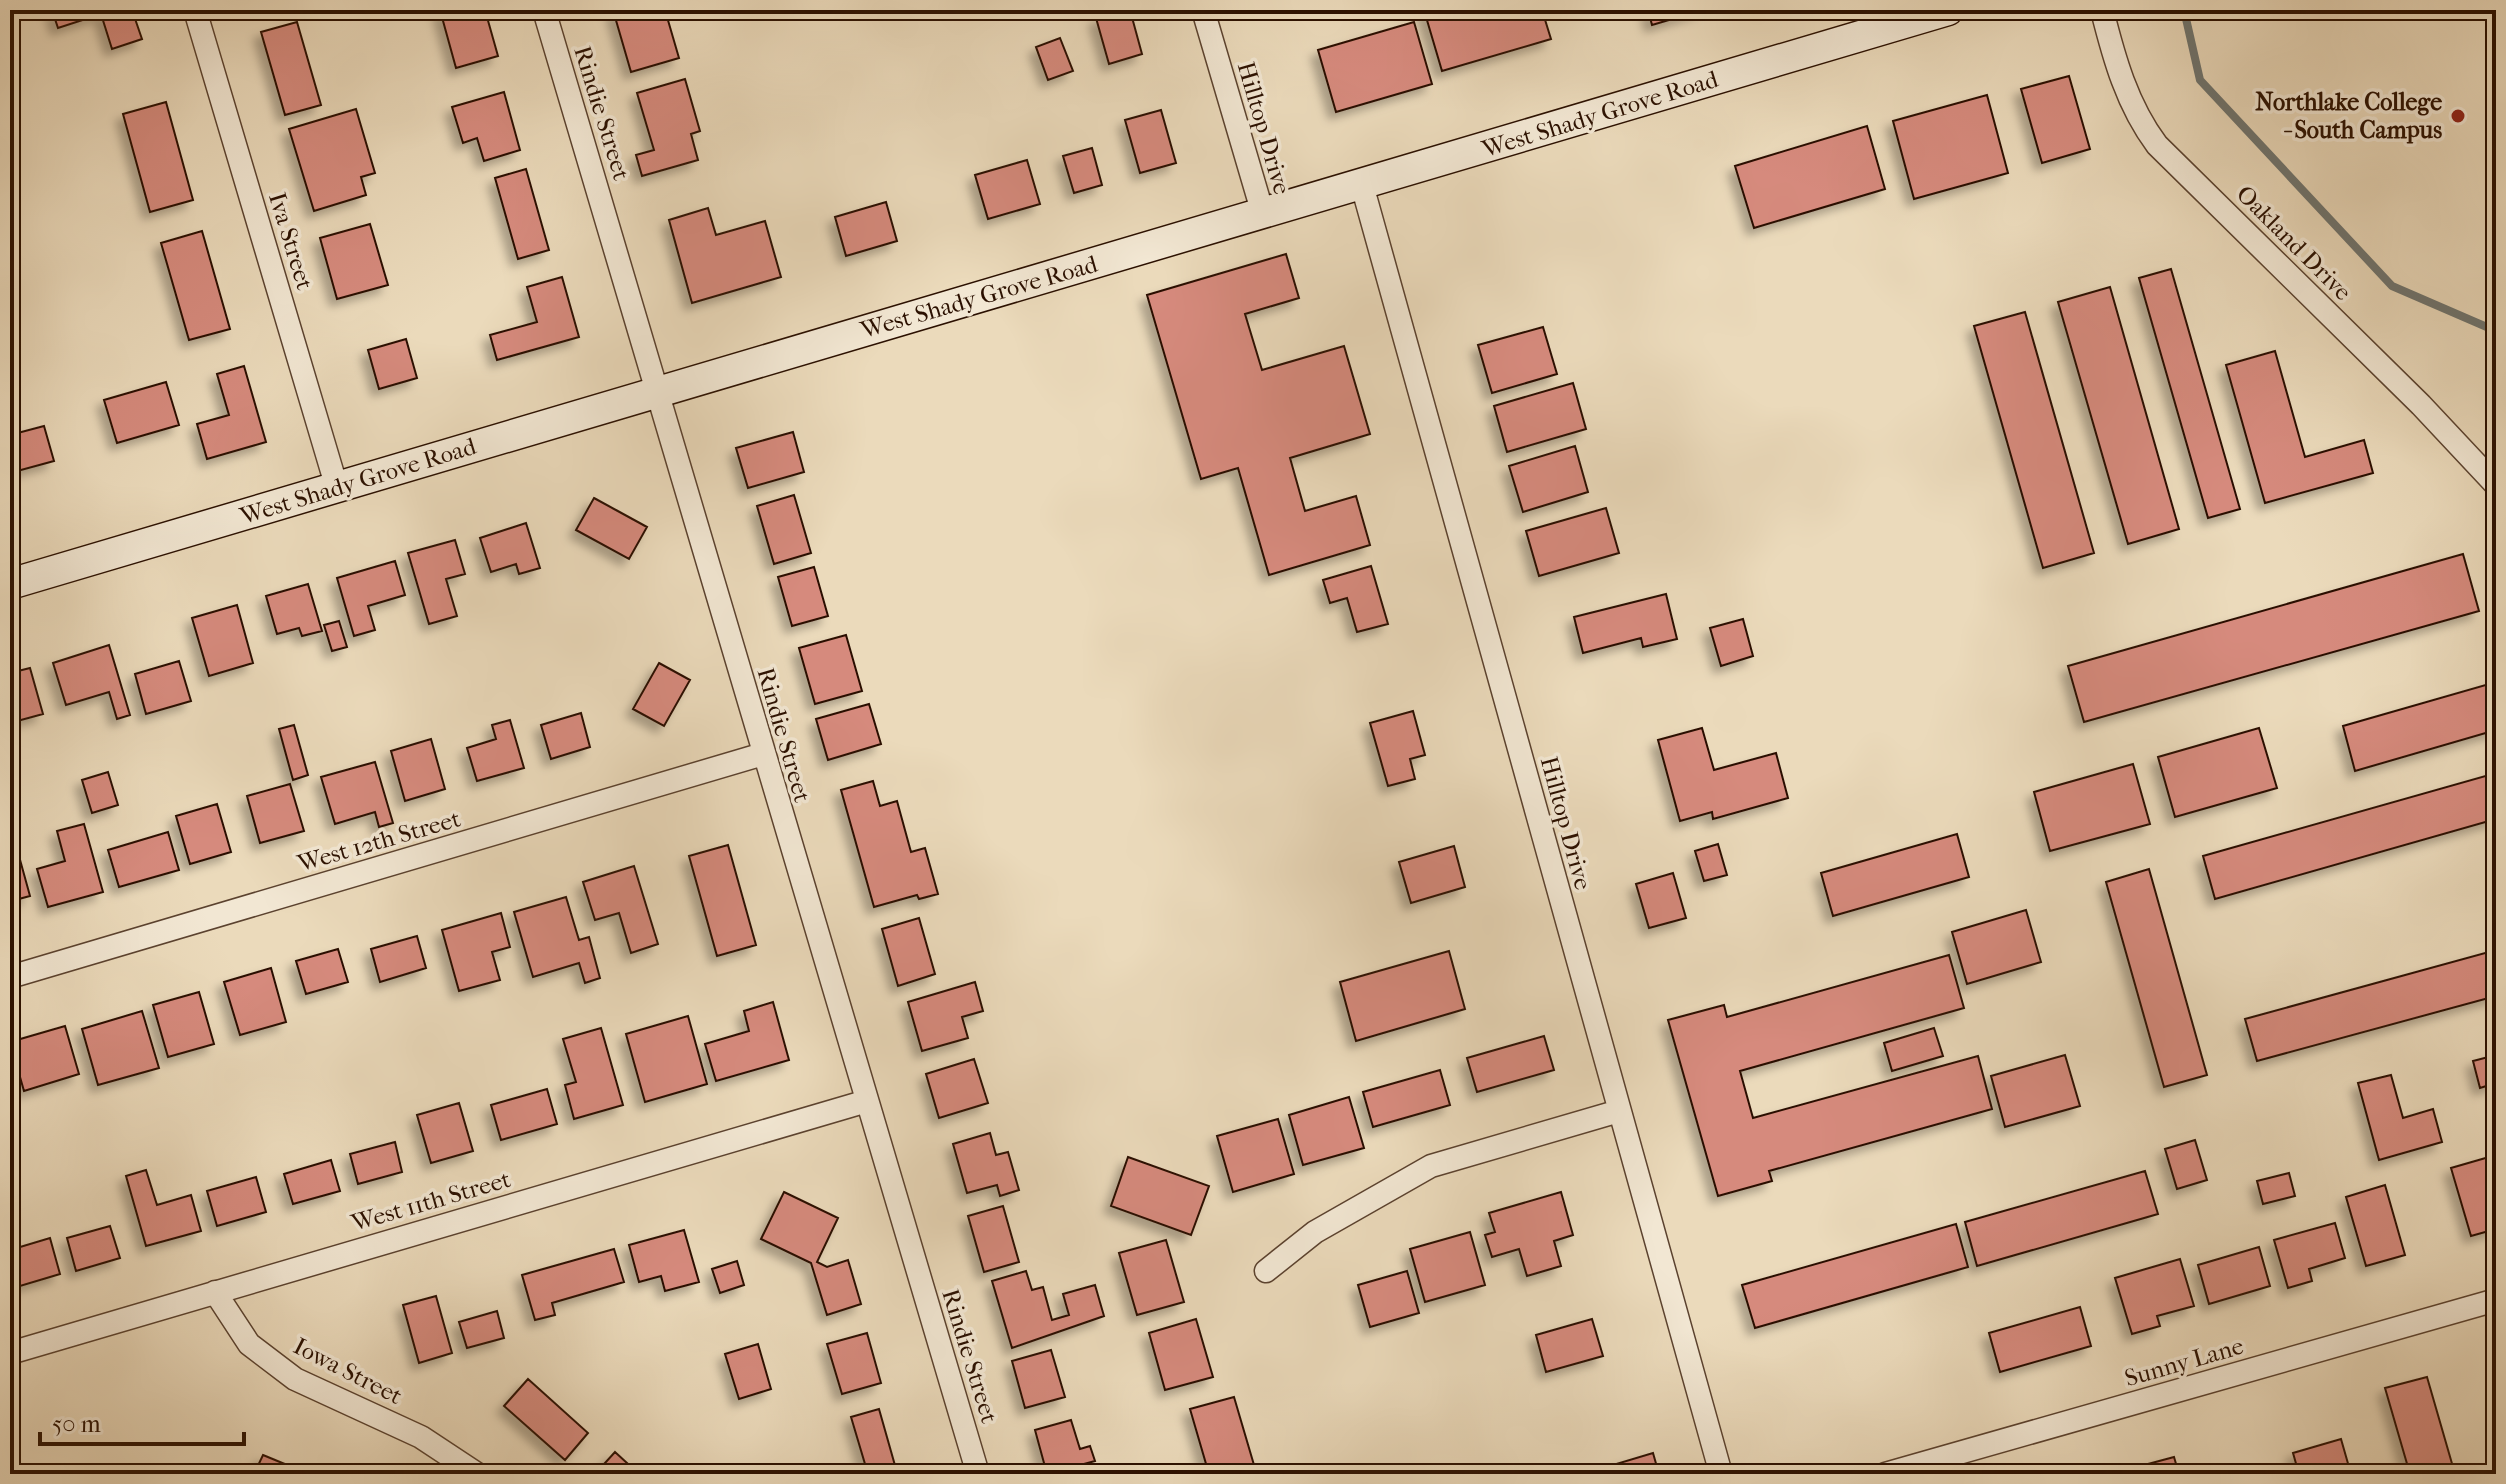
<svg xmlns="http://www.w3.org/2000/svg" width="2506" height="1484" viewBox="0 0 2506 1484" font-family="'IM FELL French Canon',serif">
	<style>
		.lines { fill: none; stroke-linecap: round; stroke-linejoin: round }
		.stream { stroke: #6f7570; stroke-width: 8 }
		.building { fill: #d68a7d; stroke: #2b1000; stroke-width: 2; filter: url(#shadow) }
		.minor-casing { stroke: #5b422f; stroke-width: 25 }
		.secondary-casing { stroke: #2b1000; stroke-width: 33 }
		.minor { stroke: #f2e7d3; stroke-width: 22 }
		.secondary { stroke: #f2e7d3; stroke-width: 30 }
		.poi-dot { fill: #8f2418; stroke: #f2e7d3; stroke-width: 3 }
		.labels { text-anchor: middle; stroke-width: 7; stroke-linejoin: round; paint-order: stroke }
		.poi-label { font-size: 24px; font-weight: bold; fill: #2b1000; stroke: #f2e7d3; text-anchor: end }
		.street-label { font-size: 24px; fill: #2b1000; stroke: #f2e7d3 }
	</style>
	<defs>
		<filter id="shadow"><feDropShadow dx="-7" dy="7" stdDeviation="4" flood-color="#0004"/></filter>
	</defs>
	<rect width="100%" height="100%" fill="#ebdabb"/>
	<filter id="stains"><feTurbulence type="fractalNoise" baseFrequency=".0025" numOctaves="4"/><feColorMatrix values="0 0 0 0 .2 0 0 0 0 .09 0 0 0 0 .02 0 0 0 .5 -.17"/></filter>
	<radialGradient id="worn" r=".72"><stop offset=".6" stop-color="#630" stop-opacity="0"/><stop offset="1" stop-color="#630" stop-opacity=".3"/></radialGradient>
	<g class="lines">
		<!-- stream -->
		<path class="stream" d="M 2184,10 L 2200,80 L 2392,286 L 2496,331"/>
	</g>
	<!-- building -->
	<path class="building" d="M 52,10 L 132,10 L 142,39 L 112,49 L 101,14 L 58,28 Z
		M 440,10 L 485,10 L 498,56 L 456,68 Z
		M 613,10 L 650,10 L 651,14 L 665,10 L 679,58 L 631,72 Z
		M 1130,10 L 1142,54 L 1109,64 L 1096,18 Z
		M 1424,10 L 1542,10 L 1551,39 L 1442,71 Z
		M 1648,10 L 1703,10 L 1652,25 Z
		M 297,22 L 321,105 L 285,115 L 261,32 Z
		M 1414,22 L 1432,84 L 1336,112 L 1318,50 Z
		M 1060,38 L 1073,71 L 1048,80 L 1036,47 Z
		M 2069,76 L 2090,149 L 2042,163 L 2021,89 Z
		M 685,79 L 700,131 L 691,134 L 698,160 L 642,176 L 636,155 L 654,150 L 637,93 Z
		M 504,92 L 520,150 L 484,161 L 477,138 L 463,143 L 452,107 Z
		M 1987,95 L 2008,173 L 1914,199 L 1893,121 Z
		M 166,102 L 193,200 L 150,212 L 123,114 Z
		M 356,109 L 375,173 L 361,177 L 366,195 L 314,211 L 289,129 Z
		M 1161,110 L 1176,163 L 1140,173 L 1125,120 Z
		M 1867,126 L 1885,189 L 1754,228 L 1735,166 Z
		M 1092,148 L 1102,185 L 1074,193 L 1063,156 Z
		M 1027,160 L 1040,204 L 988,219 L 975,175 Z
		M 526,169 L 549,250 L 518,259 L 495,178 Z
		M 886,202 L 897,241 L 846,256 L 835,217 Z
		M 708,208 L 716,235 L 765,221 L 781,277 L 692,303 L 669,220 Z
		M 370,224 L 388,285 L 337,299 L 320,238 Z
		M 202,231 L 230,329 L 189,340 L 161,243 Z
		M 1286,254 L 1299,298 L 1245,314 L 1262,370 L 1344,346 L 1370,434 L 1290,458 L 1305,511 L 1356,496 L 1370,545 L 1269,575 L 1238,468 L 1201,479 L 1147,295 Z
		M 2171,269 L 2240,509 L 2208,518 L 2139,278 Z
		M 562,277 L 579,337 L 497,360 L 490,335 L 537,322 L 527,287 Z
		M 2110,287 L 2179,529 L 2128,544 L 2058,302 Z
		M 2025,312 L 2094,553 L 2043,568 L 1974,326 Z
		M 1543,327 L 1557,374 L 1492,393 L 1478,345 Z
		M 406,339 L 417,378 L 379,389 L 368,350 Z
		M 2275,351 L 2305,457 L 2364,440 L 2373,473 L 2265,503 L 2226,365 Z
		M 244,366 L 266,442 L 207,459 L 197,424 L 229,415 L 217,374 Z
		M 166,382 L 179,425 L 117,443 L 104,400 Z
		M 1573,383 L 1586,429 L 1507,452 L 1494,406 Z
		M 44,426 L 54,461 L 10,473 L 10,435 Z
		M 793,432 L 804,472 L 748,488 L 736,448 Z
		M 1575,446 L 1588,492 L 1523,512 L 1509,466 Z
		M 794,495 L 811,553 L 774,564 L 757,506 Z
		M 594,498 L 647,527 L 629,559 L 576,530 Z
		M 1606,508 L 1619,553 L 1539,576 L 1526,531 Z
		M 526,523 L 540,568 L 519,574 L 516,564 L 491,572 L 480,538 Z
		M 455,540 L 465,574 L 446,579 L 457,616 L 429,624 L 408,553 Z
		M 2463,554 L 2479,611 L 2084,722 L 2068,666 Z
		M 395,561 L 405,595 L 368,606 L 375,630 L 354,636 L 337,578 Z
		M 1371,566 L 1388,624 L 1357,632 L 1347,598 L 1330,603 L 1323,580 Z
		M 814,567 L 828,616 L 792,626 L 778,577 Z
		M 308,584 L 322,631 L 302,636 L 299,628 L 277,634 L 266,596 Z
		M 1666,594 L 1677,639 L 1643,647 L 1641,638 L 1583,653 L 1574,617 Z
		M 237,605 L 253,663 L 209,676 L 192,618 Z
		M 1743,619 L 1753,656 L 1721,666 L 1710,628 Z
		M 339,621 L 347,647 L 332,651 L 324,625 Z
		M 846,635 L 862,691 L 815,704 L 799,648 Z
		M 109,645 L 130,715 L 117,719 L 109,692 L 66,705 L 53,663 Z
		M 179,661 L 191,701 L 146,714 L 135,674 Z
		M 659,663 L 690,680 L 664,726 L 633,709 Z
		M 30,668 L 43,714 L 10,723 L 10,673 Z
		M 2496,682 L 2496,730 L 2355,771 L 2343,726 Z
		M 869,704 L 881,744 L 828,760 L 816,719 Z
		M 1413,711 L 1425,755 L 1410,759 L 1415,779 L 1388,786 L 1370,723 Z
		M 581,713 L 590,747 L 551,759 L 541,725 Z
		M 510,720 L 524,768 L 477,781 L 467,748 L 496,739 L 492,725 Z
		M 294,725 L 308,775 L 293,780 L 279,729 Z
		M 1702,728 L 1714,770 L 1776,753 L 1788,798 L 1713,819 L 1712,812 L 1680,821 L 1658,740 Z
		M 2259,728 L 2277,788 L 2175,817 L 2158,757 Z
		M 431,739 L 445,789 L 405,801 L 391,751 Z
		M 375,762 L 393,823 L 379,827 L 375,812 L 335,824 L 321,777 Z
		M 2133,764 L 2150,824 L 2050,851 L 2034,792 Z
		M 108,772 L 118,805 L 92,813 L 82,780 Z
		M 2496,773 L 2496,819 L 2215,899 L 2203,856 Z
		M 873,781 L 880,806 L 897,801 L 911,852 L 925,848 L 938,894 L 919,899 L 917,895 L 874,907 L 841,790 Z
		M 290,784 L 304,831 L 260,843 L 247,796 Z
		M 217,804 L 231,852 L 190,864 L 176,816 Z
		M 84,824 L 103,892 L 48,907 L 37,869 L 65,861 L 57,831 Z
		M 11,827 L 30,896 L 15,900 L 19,917 L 10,919 Z
		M 168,832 L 179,870 L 119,887 L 108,850 Z
		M 1957,834 L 1969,877 L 1833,916 L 1821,873 Z
		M 1718,844 L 1727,875 L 1704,881 L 1695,851 Z
		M 728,845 L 756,945 L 717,956 L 689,856 Z
		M 1454,846 L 1465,887 L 1411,903 L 1399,862 Z
		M 634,866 L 658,944 L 631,953 L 619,913 L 595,920 L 583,882 Z
		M 2149,869 L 2207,1075 L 2164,1087 L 2106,882 Z
		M 1673,873 L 1686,918 L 1649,928 L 1636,884 Z
		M 566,897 L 579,940 L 589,937 L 600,978 L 585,983 L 579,963 L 533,977 L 514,912 Z
		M 2026,910 L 2041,962 L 1967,984 L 1952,932 Z
		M 501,913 L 510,947 L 492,952 L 500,980 L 459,991 L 442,930 Z
		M 919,918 L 935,974 L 898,986 L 882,929 Z
		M 417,936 L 426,968 L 380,982 L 371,949 Z
		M 338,949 L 348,982 L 306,994 L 296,961 Z
		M 2496,950 L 2496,996 L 2257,1061 L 2245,1019 Z
		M 1449,951 L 1465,1009 L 1356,1041 L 1340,982 Z
		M 1949,955 L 1964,1008 L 1740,1071 L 1753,1118 L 1978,1056 L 1992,1109 L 1769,1171 L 1772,1181 L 1718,1196 L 1668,1020 L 1724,1005 L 1727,1017 Z
		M 271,968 L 286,1022 L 240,1035 L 224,982 Z
		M 975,982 L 983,1011 L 962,1017 L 968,1038 L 922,1051 L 908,1002 Z
		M 199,992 L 214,1044 L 168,1057 L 153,1005 Z
		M 773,1002 L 789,1060 L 716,1081 L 705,1044 L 749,1031 L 744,1011 Z
		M 142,1011 L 159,1068 L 98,1085 L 82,1029 Z
		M 688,1016 L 707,1084 L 645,1102 L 626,1034 Z
		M 65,1026 L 79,1074 L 24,1091 L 10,1042 Z
		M 601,1028 L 623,1105 L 574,1119 L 565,1085 L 576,1082 L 563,1039 Z
		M 1934,1028 L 1943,1056 L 1892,1071 L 1884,1043 Z
		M 1544,1036 L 1554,1070 L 1477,1092 L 1467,1058 Z
		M 2065,1055 L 2080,1106 L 2005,1127 L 1991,1076 Z
		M 2496,1055 L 2496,1083 L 2480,1088 L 2473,1061 Z
		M 974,1059 L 988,1103 L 939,1118 L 926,1074 Z
		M 1440,1070 L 1450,1105 L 1373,1127 L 1363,1092 Z
		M 2391,1075 L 2403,1118 L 2433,1109 L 2442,1142 L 2379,1160 L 2358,1083 Z
		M 547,1089 L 557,1124 L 501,1140 L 491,1105 Z
		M 1349,1097 L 1364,1148 L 1303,1165 L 1289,1115 Z
		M 459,1103 L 473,1151 L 431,1163 L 417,1115 Z
		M 1278,1119 L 1294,1174 L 1233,1192 L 1217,1136 Z
		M 990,1133 L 996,1155 L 1008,1152 L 1019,1190 L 1000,1196 L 997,1185 L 967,1193 L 953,1144 Z
		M 2195,1140 L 2207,1180 L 2177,1189 L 2165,1149 Z
		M 395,1142 L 402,1172 L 358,1184 L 350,1154 Z
		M 1128,1157 L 1209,1186 L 1191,1235 L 1111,1206 Z
		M 2489,1157 L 2496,1180 L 2496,1229 L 2471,1236 L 2451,1168 Z
		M 331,1160 L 340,1191 L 293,1204 L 284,1174 Z
		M 146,1170 L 157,1205 L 191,1195 L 201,1231 L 146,1246 L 126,1176 Z
		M 2145,1171 L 2158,1214 L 1977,1266 L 1965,1222 Z
		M 2289,1173 L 2295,1196 L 2263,1204 L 2257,1181 Z
		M 256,1177 L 266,1212 L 217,1226 L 207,1191 Z
		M 2385,1185 L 2405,1255 L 2366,1266 L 2346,1197 Z
		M 784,1192 L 838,1218 L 817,1262 L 827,1267 L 848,1260 L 861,1304 L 827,1315 L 811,1263 L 761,1239 Z
		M 1561,1192 L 1573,1235 L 1554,1241 L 1561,1266 L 1527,1276 L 1519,1249 L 1492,1257 L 1485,1235 L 1495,1232 L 1489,1213 Z
		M 1003,1206 L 1019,1262 L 984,1272 L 968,1216 Z
		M 2335,1223 L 2345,1258 L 2309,1269 L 2312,1281 L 2288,1288 L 2274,1240 Z
		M 1956,1224 L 1968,1267 L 1755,1328 L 1742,1285 Z
		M 110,1226 L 120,1258 L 76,1271 L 67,1238 Z
		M 684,1230 L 699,1282 L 665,1291 L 661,1276 L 639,1282 L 629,1245 Z
		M 1470,1232 L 1485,1285 L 1425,1302 L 1410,1249 Z
		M 50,1238 L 60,1274 L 10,1289 L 10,1250 Z
		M 1166,1240 L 1184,1302 L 1137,1315 L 1119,1253 Z
		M 2259,1247 L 2270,1286 L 2209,1304 L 2198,1265 Z
		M 614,1249 L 624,1282 L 552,1303 L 555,1315 L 535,1320 L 522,1275 Z
		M 2180,1259 L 2194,1306 L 2157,1316 L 2160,1326 L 2132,1334 L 2115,1278 Z
		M 737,1261 L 744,1285 L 720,1293 L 712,1269 Z
		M 1026,1271 L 1032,1290 L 1043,1287 L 1052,1320 L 1069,1315 L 1063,1294 L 1095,1285 L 1104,1316 L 1012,1348 L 992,1281 Z
		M 1407,1271 L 1419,1313 L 1370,1327 L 1358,1285 Z
		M 436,1296 L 452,1353 L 419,1363 L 403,1305 Z
		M 2080,1307 L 2091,1346 L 2000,1372 L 1989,1333 Z
		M 497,1311 L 504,1338 L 467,1348 L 459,1322 Z
		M 1196,1319 L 1213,1377 L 1165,1390 L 1149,1333 Z
		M 1592,1319 L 1603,1356 L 1546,1372 L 1536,1335 Z
		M 867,1333 L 881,1383 L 842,1394 L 827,1344 Z
		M 758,1344 L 771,1389 L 739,1399 L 725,1354 Z
		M 1051,1350 L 1065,1397 L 1025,1408 L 1012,1361 Z
		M 2427,1377 L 2455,1474 L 2410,1474 L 2385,1388 Z
		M 528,1379 L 588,1433 L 565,1460 L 504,1406 Z
		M 1234,1397 L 1254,1465 L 1209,1474 L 1190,1409 Z
		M 879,1409 L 896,1469 L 868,1474 L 851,1417 Z
		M 1071,1420 L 1080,1449 L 1090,1446 L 1095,1461 L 1047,1474 L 1035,1430 Z
		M 2341,1439 L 2351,1474 L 2299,1474 L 2293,1453 Z
		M 615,1452 L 639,1474 L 595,1474 Z
		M 1653,1453 L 1659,1474 L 1598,1474 L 1596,1470 Z
		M 263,1455 L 309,1474 L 254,1474 Z
		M 2174,1457 L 2179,1474 L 2123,1474 L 2122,1471 Z"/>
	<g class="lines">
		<!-- minor casing -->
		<g class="minor-casing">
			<path id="minor" d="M 195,10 L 337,488
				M 544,10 L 978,1474
				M 1203,10 L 1263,214
				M 2102,10 C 2114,58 2127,105 2157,145 L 2421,405 L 2496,485
				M 1362,185 L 1721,1474
				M 10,977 L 763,754
				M 1266,1271 L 1315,1232 L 1431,1166 L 1619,1111
				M 215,1292 L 249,1344 L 295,1379 L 421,1437 L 477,1474
				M 10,1353 L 867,1101
				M 1885,1474 L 2496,1300"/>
		</g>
		<!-- secondary casing -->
		<g class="secondary-casing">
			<path id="secondary" d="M 10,584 L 1948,10"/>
		</g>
		<!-- minor -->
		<use href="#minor" class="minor"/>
		<!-- secondary -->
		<use href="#secondary" class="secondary"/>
	</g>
	<!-- markers -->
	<circle class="poi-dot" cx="2458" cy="116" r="8"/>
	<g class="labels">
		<!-- poi labels -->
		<g class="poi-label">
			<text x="2442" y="110">Northlake College<tspan x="2442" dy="28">- South Campus</tspan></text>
		</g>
		<!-- street labels -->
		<g class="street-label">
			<text transform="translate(602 113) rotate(73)" y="8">Rindie Street</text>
			<text transform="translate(1600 114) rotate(-17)" y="8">West Shady Grove Road</text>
			<text transform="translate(1264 128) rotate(74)" y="8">Hilltop Drive</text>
			<text transform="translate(291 241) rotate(73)" y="8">Iva Street</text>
			<text transform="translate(2294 243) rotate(45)" y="8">Oakland Drive</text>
			<text transform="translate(979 297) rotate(-16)" y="8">West Shady Grove Road</text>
			<text transform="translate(358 481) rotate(-17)" y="8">West Shady Grove Road</text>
			<text transform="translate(784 735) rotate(74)" y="8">Rindie Street</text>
			<text transform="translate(1566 823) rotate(75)" y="8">Hilltop Drive</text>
			<text transform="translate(379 841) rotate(-16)" y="8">West 12th Street</text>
			<text transform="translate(431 1201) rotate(-16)" y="8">West 11th Street</text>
			<text transform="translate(970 1356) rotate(73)" y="8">Rindie Street</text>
			<text transform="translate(2184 1362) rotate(-16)" y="8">Sunny Lane</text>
			<text transform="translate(348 1371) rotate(27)" y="8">Iowa Street</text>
		</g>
	</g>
	<!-- margin -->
	<rect width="2506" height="1484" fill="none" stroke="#ebdabb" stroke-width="40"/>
	<rect x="12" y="12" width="2482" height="1460" fill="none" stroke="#2b1000" stroke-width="4"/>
	<rect x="20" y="20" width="2466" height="1444" fill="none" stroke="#2b1000" stroke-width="2"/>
	<!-- scale -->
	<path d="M40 1432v12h204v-12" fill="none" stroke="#2b1000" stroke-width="4"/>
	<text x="52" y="1432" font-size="24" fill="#2b1000" stroke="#f2e7d3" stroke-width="6" paint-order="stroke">50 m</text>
	<rect width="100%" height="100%" filter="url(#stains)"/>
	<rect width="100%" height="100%" fill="url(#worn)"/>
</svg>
